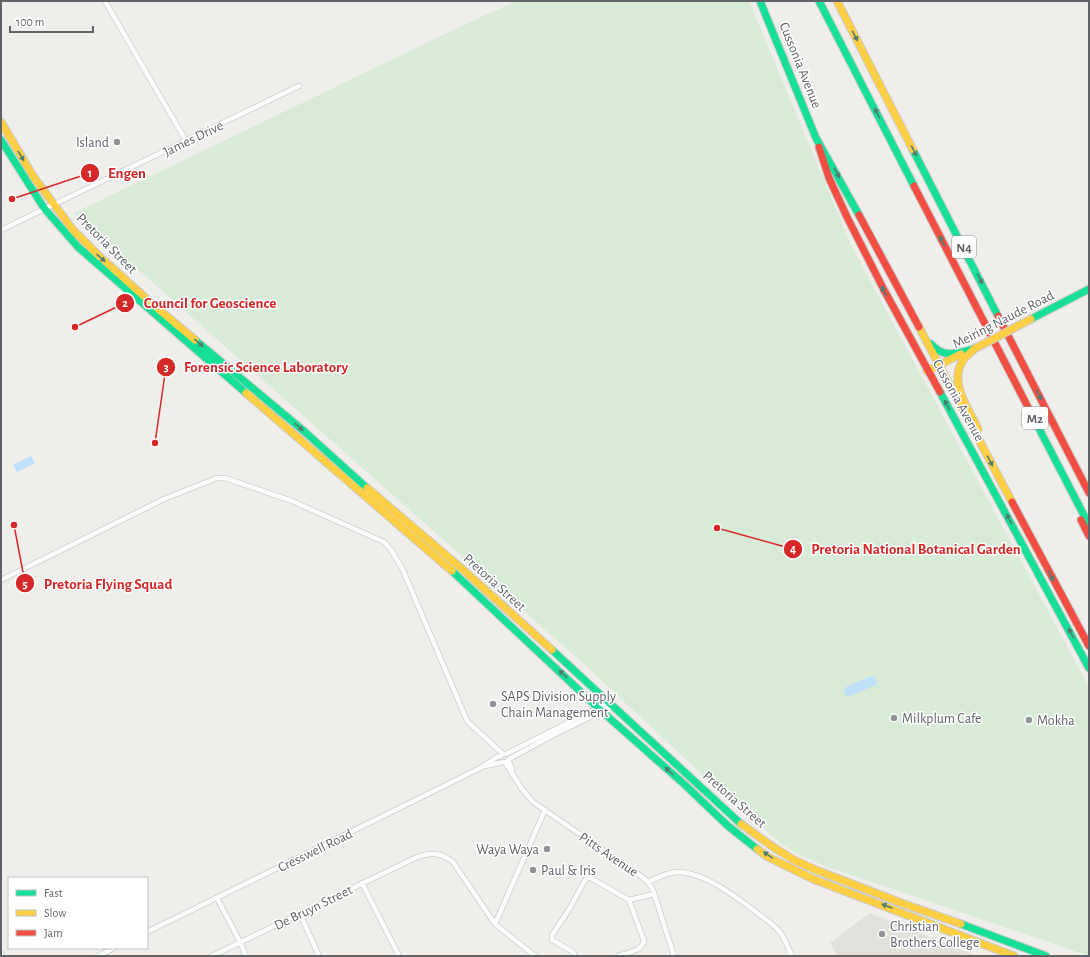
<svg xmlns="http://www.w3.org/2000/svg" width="1090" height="957" viewBox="0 0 1090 957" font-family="'Alegreya Sans',sans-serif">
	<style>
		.education { fill: #e2e0da }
		.green { fill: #d8ebd6 }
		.water { fill: #bfe0f9 }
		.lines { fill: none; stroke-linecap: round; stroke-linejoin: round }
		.river { stroke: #bfe0f9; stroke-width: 10 }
		.street-casing { stroke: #cbcccc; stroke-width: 6 }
		.fast-casing { stroke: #cacacb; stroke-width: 9 }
		.slow-casing { stroke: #cacacb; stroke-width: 9 }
		.jam-casing { stroke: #cacacb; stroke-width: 9 }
		.street { stroke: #fdfcfc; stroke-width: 4.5 }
		.fast { stroke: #16e098; stroke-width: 7 }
		.slow { stroke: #ffcf43; stroke-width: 7 }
		.jam { stroke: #f24e42; stroke-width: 7 }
		.slow-bridge-casing { stroke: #cacacb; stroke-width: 9; stroke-linecap: butt }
		.slow-bridge { stroke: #ffcf43; stroke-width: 7 }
		.oneway { fill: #507c72 }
		.poi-dot { fill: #919496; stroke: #fff; stroke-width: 1.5 }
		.labels { text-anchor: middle; stroke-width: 3; stroke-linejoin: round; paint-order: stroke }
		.shield { fill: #fff; stroke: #8f9295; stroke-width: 1 }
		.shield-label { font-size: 13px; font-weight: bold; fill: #5f6368 }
		.street-label { font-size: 14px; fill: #5f6368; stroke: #fff }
		.poi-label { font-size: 14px; fill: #5f6368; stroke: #fff; text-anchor: start }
		.leader { fill: none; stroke: #d62828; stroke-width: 1.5 }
		.callout-dot { fill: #d62828; stroke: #fff; stroke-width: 1.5 }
		.mark-label { font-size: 12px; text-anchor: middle; font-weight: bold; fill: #fff }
		.callout-label { font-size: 15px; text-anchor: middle; font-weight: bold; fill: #d62828; stroke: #fff; stroke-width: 3; stroke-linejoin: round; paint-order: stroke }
	</style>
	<rect width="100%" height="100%" fill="#efeeea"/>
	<!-- education -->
	<path class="education" d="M 870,913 L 976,956 L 838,956 L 830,943 Z"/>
	<!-- green -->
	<path class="green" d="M 517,1 L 749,1 L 851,245 L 1089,687 L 1089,956 L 825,866 L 797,854 L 776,839 L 739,809 L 585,665 L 74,213 L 472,21 Z"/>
	<!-- water -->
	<path class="water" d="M 31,456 L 35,463 L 17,472 L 13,465 Z"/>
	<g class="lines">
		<!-- river -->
		<path class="river" d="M 849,691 L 872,681"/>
		<!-- street casing -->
		<g class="street-casing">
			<path id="street" d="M 105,1 L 186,141
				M 1,230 L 299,86
				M 1,580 L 164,499 L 217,478 L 225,478 L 231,480 L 292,501 L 384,542 L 391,550 L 402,568 L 465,716 L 468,722 L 503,754
				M 506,754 L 609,702
				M 509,759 L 555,734 L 613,706
				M 508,760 L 512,769 L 512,775
				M 505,762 L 522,789 L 533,802 L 641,876 L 648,882 L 653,890 L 674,956
				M 485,766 L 504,762
				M 648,882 C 658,878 667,872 677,872 C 704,872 735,896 756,912 C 764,918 773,924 779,931 C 785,938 788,948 792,956
				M 362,883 L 399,956
				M 217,898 L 240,942 L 246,956
				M 629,900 L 654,894
				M 300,914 L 319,956
				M 495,924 L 545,810
				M 147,932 L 438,789 L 482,767 L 497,757 L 501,756
				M 1,953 L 2,956
				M 98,956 L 114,948
				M 212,956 L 415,858 C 429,852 441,852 453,862 L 495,924 L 535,956
				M 575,956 L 573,952 L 554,941 L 552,940 L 552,935 L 570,908 L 585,880 L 589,877 L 629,900 L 644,941 C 642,951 626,953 618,956"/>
		</g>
		<!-- fast casing -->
		<g class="fast-casing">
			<path id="fast" d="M 760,1 L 816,138 L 859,215
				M 819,1 L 914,186
				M 1,140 L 44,208 L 78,247 L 246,393
				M 913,150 L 998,316
				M 1031,319 L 1089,289
				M 195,340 L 305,432 L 367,488
				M 931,344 C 944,359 957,353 974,349
				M 940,392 L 1089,668
				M 1032,415 L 1089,525
				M 452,571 L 598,708 L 684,784 L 728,826 L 757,849
				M 552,650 L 741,824
				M 961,924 L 1046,956"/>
		</g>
		<!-- slow casing -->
		<g class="slow-casing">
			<path id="slow" d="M 837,1 L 913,150
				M 1,122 L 33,176 L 73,230 L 98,255 L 150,302 L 195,340
				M 919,327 L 1012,502
				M 975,348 C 971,353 965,356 962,362 C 949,384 969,409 978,429
				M 927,371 L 961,354
				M 246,393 L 452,571
				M 367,488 L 461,568 L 552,650
				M 741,824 L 773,847 L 794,860 L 816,870 L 904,904 L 961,924
				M 757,849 L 768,857 L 813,879 L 1014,956"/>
		</g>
		<!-- jam casing -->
		<g class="jam-casing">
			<path id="jam" d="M 819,147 L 829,178 L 847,217 L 884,290 L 940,392
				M 914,186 L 1032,415
				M 859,215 L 919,327
				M 998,316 L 1089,493
				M 1012,502 L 1089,646
				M 1081,520 L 1089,536"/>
		</g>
		<!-- street -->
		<use href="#street" class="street"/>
		<!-- fast -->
		<use href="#fast" class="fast"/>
		<!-- slow -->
		<use href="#slow" class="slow"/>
		<!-- jam -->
		<use href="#jam" class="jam"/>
		<!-- slow-bridge casing -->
		<g class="slow-bridge-casing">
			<path id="slow-bridge" d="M 976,348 L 1031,319"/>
		</g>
		<!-- slow-bridge -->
		<use href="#slow-bridge" class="slow-bridge"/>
	</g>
	<!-- one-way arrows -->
	<defs><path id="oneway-solid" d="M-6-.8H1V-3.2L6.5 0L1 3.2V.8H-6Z"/></defs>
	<g class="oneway">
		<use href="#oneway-solid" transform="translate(855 36) rotate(63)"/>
		<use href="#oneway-solid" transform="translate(877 113) rotate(-117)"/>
		<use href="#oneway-solid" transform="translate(914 151) rotate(63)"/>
		<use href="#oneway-solid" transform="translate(21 156) rotate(59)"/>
		<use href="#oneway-solid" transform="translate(837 173) rotate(61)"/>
		<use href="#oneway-solid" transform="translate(942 241) rotate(-118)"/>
		<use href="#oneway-solid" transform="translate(101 258) rotate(42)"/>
		<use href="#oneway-solid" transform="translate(980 279) rotate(63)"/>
		<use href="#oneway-solid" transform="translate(884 291) rotate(-118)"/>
		<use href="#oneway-solid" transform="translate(199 343) rotate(40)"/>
		<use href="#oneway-solid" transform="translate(1039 395) rotate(63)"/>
		<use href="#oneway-solid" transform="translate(947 405) rotate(-119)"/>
		<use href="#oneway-solid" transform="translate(299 427) rotate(40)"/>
		<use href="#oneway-solid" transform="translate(990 461) rotate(62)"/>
		<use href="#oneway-solid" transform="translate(1009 519) rotate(-119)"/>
		<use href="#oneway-solid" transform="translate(1051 576) rotate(62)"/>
		<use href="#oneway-solid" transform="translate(1071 633) rotate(-118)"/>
		<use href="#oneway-solid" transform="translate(563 674) rotate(-136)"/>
		<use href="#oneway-solid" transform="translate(669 771) rotate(-138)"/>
		<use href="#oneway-solid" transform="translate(768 855) rotate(-146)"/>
		<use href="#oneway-solid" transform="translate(887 906) rotate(-159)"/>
	</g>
	<!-- markers -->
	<g class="poi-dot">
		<circle cx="117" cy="142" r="4"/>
		<circle cx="493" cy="704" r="4"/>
		<circle cx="894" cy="718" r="4"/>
		<circle cx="1029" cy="720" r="4"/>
		<circle cx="547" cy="849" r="4"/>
		<circle cx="533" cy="870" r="4"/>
		<circle cx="882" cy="934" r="4"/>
	</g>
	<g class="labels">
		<!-- shield labels -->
		<g class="shield">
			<rect x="952" y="236" width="24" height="22" rx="3"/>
			<rect x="1022" y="407" width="26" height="22" rx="3"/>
		</g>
		<g class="shield-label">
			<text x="964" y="252">N4</text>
			<text x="1035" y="423">M2</text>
		</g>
		<!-- street labels -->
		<g class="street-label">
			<text transform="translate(801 65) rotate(68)" y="5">Cussonia Avenue</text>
			<text transform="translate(193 138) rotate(-26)" y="5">James Drive</text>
			<text transform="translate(107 243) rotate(45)" y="5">Pretoria Street</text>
			<text transform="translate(1003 319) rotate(-27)" y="5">Meiring Naude Road</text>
			<text transform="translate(959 400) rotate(61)" y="5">Cussonia Avenue</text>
			<text transform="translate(495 582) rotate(42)" y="5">Pretoria Street</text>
			<text transform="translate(735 799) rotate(41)" y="5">Pretoria Street</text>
			<text transform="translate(315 850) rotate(-26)" y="5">Cresswell Road</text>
			<text transform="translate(609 854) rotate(34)" y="5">Pitts Avenue</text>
			<text transform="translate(313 907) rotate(-26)" y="5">De Bruyn Street</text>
		</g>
		<!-- poi labels -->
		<g class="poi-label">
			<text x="109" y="147" text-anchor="end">Island</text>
			<text x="501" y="701">SAPS Division Supply<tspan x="501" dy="16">Chain Management</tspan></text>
			<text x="902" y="723">Milkplum Cafe</text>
			<text x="1037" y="725">Mokha</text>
			<text x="539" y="854" text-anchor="end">Waya Waya</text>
			<text x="541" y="875">Paul &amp; Iris</text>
			<text x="890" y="931">Christian<tspan x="890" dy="16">Brothers College</tspan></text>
		</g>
	</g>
	<!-- callouts -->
	<path class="leader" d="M12 199L90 173M75 327L125 303M155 443L166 367M717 528L793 549M14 525L25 583"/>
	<g class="callout-dot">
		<circle cx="12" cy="199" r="4"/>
		<circle cx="75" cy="327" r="4"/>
		<circle cx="155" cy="443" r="4"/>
		<circle cx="717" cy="528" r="4"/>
		<circle cx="14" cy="525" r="4"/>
		<circle cx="90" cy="173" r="10"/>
		<circle cx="125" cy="303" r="10"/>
		<circle cx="166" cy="367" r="10"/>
		<circle cx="793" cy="549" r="10"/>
		<circle cx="25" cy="583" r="10"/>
	</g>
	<g class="mark-label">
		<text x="90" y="177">1</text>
		<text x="125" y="307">2</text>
		<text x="166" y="371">3</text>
		<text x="793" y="553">4</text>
		<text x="25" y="588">5</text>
	</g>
	<g class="callout-label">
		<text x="127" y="178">Engen</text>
		<text x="210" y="308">Council for Geoscience</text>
		<text x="266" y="372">Forensic Science Laboratory</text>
		<text x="916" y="554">Pretoria National Botanical Garden</text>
		<text x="108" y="589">Pretoria Flying Squad</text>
	</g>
	<!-- border -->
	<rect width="1090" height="957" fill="none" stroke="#5f6368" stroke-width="4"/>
	<!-- legend -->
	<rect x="8" y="877" width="140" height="72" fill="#ffffff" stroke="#bfc1c3"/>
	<rect x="16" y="890" width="20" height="6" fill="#16e098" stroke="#bfc1c3"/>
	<text x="44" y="897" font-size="12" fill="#5f6368">Fast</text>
	<rect x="16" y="910" width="20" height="6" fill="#ffcf43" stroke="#bfc1c3"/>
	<text x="44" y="917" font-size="12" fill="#5f6368">Slow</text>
	<rect x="16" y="930" width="20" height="6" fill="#f24e42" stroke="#bfc1c3"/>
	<text x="44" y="937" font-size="12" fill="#5f6368">Jam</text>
	<!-- scale -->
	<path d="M10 26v6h83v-6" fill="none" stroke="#5f6368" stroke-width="2"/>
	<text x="16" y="26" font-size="12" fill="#5f6368" stroke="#ffffff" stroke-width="3" paint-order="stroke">100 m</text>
</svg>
